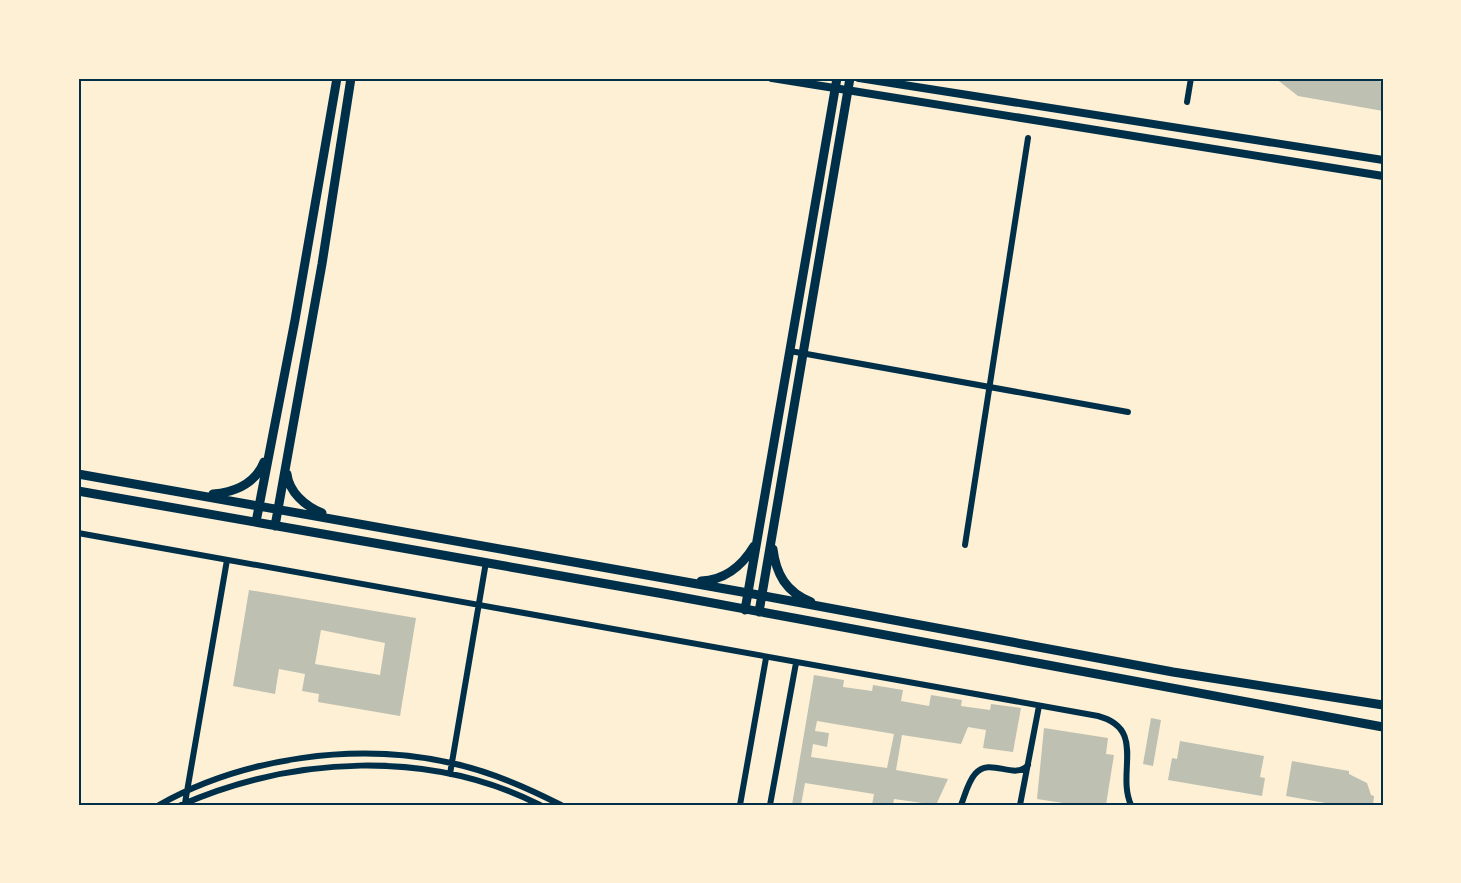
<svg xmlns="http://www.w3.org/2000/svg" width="1461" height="883" viewBox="0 0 1461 883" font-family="Helvetica,sans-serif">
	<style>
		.building { fill: #bec0b2; fill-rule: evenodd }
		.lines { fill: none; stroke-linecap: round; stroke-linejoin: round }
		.minor { stroke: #003049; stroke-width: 6 }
		.tertiary { stroke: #003049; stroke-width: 8 }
		.secondary { stroke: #003049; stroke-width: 9 }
		.neatline { fill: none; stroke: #003049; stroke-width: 2 }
	</style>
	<rect width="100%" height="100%" fill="#fdf0d5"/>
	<!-- building -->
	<path class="building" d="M 1275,78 L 1361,78 L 1383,82 L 1383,111 L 1298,96 Z
		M 249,590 L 416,618 L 400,716 L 318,702 L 319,694 L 302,691 L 305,674 L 279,669 L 275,694 L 233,686 ZM 321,630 L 385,643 L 380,675 L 315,664 Z
		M 814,675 L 844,680 L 843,687 L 872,691 L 873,685 L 903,690 L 901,701 L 929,706 L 931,695 L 962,700 L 961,706 L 990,710 L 991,704 L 1021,708 L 1013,752 L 983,748 L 986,730 L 968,727 L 961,744 L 902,735 L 896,770 L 948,779 L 936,805 L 894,799 L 893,805 L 872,805 L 874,794 L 805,783 L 801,805 L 792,805 ZM 817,721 L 894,734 L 887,768 L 811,757 L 813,744 L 827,747 L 829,733 L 815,731 Z
		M 1151,718 L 1161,720 L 1153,766 L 1143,764 Z
		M 1044,728 L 1108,738 L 1106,754 L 1114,755 L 1106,805 L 1076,805 L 1037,799 Z
		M 1180,741 L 1264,756 L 1260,777 L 1265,778 L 1262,796 L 1168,780 L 1172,758 L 1177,759 Z
		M 1292,761 L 1349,771 L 1349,774 L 1367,783 L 1371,795 L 1374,796 L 1373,805 L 1337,805 L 1286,796 Z"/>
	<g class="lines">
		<!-- minor -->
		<path class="minor" d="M 1187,102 L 1191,78
			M 790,351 L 1128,412
			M 78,533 L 1098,716 C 1147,729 1116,772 1131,805
			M 965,545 L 1028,138
			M 450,774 L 486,562
			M 185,803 L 227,560
			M 159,805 C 244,757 356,742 451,763 C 490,771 526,787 561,805
			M 181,805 C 293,756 429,749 540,805
			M 740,805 L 766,658
			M 770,805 L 796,663
			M 961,805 C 965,795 968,782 975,774 C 990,756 1014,781 1028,765
			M 1020,805 L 1039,706"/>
		<!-- tertiary -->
		<path class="tertiary" d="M 772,78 L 1383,176
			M 859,78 L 1383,160"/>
		<!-- secondary -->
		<path class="secondary" d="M 78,474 L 748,593 L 1173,672 L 1383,705
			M 287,474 C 289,492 305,506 322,513
			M 78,491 L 664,594 L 1383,727
			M 213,494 C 236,492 255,484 264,462
			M 256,522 L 295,320 L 337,78
			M 275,526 L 322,264 L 351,78
			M 773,549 C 776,574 786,592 811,602
			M 701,581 C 726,580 742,566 754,546
			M 745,610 L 837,78
			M 759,612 L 850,78"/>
	</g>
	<!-- border -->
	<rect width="1461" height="883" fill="none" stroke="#fdf0d5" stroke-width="159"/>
	<rect x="80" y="80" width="1302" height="724" class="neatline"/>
</svg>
